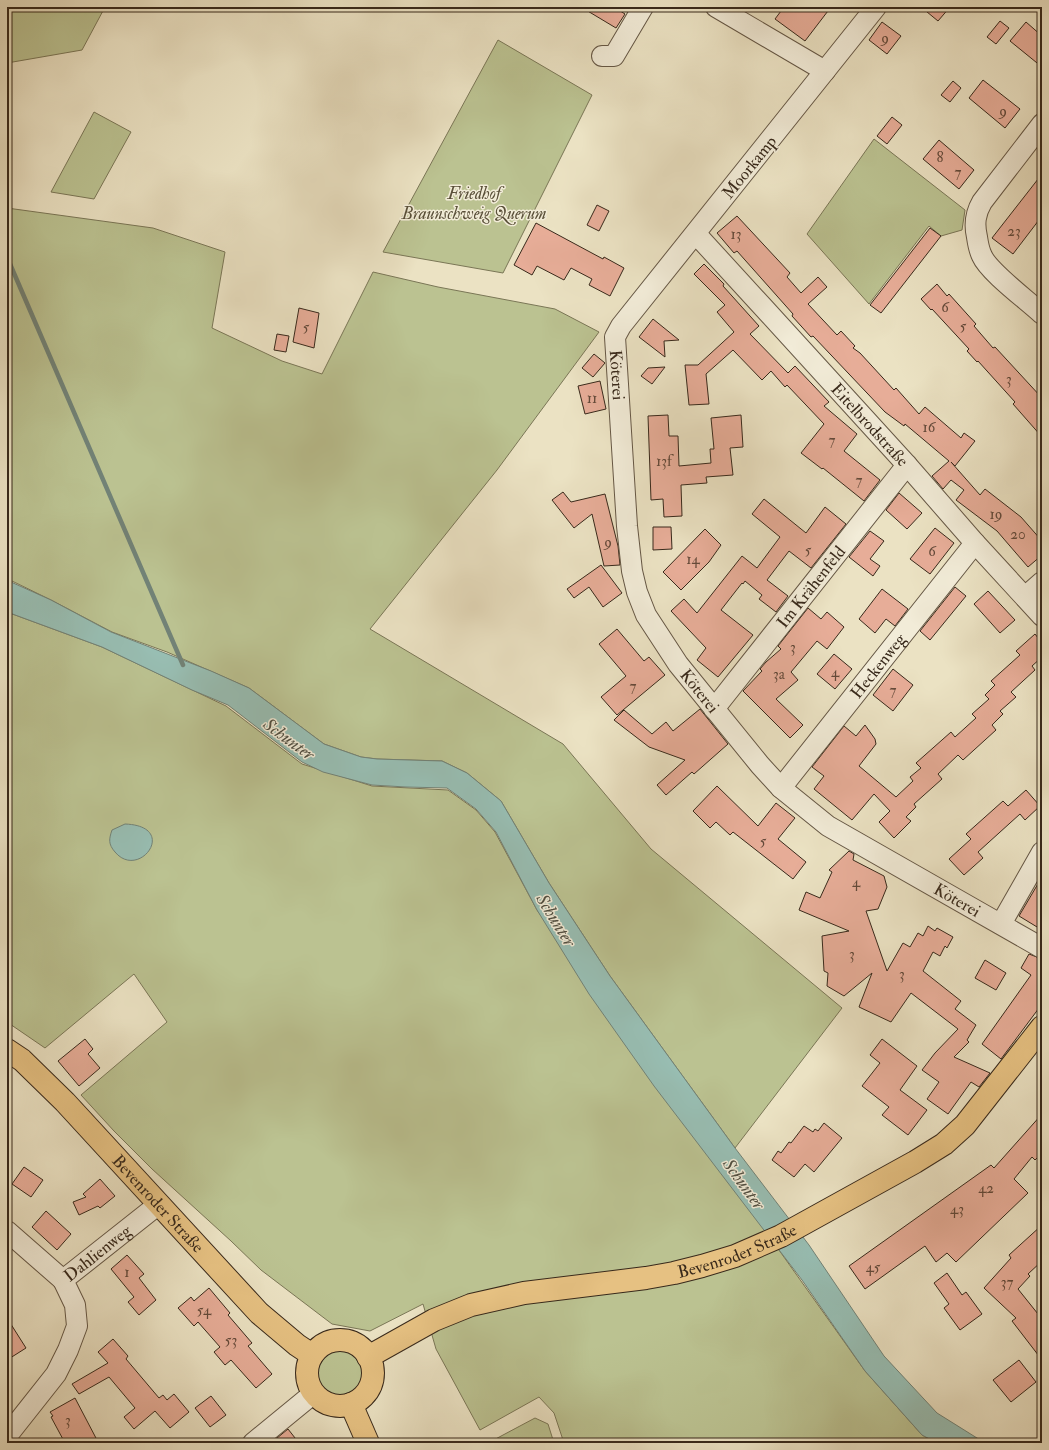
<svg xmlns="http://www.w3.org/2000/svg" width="1049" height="1450" viewBox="0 0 1049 1450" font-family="'IM FELL Double Pica',serif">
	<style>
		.green { fill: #bbc291; stroke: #7a7656 }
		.water { fill: #98beb3; stroke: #728276 }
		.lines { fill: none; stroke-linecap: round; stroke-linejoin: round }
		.stream { stroke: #728276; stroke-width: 4.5 }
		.building { fill: #e7ad98; stroke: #38291b }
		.minor-casing { stroke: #655745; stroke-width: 22 }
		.major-casing { stroke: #38291b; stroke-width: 24 }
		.minor { stroke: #f2ecd8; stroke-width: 20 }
		.major { stroke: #e6c182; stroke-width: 22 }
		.labels { text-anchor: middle; stroke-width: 3; stroke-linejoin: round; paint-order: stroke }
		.number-label { font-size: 15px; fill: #644a3a }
		.street-label { font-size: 17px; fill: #38291b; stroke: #f2ecd8 }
		.park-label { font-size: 17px; font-style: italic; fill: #594f38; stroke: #f2ecd8 }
		.water-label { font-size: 18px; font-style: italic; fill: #504e41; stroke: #f2ecd8 }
	</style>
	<rect width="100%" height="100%" fill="#ebe2c3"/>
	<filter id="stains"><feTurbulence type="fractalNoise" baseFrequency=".005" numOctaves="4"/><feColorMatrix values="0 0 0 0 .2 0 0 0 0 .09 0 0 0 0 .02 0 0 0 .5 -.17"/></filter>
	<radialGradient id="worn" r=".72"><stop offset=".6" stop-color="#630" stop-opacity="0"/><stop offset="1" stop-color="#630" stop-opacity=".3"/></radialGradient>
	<!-- green -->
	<path class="green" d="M 7,7 L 105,7 L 82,50 L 7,63 Z
		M 498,40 L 592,95 L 503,273 L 383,252 Z
		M 94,112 L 131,132 L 94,199 L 51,192 Z
		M 874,139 L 965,210 L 962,230 L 941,236 L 929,226 L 869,304 L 807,234 Z
		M 7,208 L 153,228 L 225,252 L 212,328 L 282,361 L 322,374 L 373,272 L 438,287 L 555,309 L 599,332 L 497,470 L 370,629 L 563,744 L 651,849 L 842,1008 L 735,1148 L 610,976 L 549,883 L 501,801 L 467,773 L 442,761 L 377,759 L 361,757 L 324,744 L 249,688 L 167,652 L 112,632 L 51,600 L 12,581 L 7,581 Z
		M 7,612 L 102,647 L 226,706 L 302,764 L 372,786 L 448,790 L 476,810 L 495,832 L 537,910 L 865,1371 L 922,1435 L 937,1443 L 564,1443 L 554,1413 L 539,1397 L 480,1430 L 436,1349 L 423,1304 L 370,1331 L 332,1324 L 261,1270 L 231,1241 L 152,1169 L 114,1131 L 81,1095 L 167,1022 L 134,974 L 45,1048 L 7,1022 Z
		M317 1373a23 23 0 1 1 46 0a23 23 0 1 1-46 0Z
		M 535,1418 L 548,1424 L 554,1443 L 488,1443 Z"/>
	<!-- water -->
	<path class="water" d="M 7,582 L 11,582 L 51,600 L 111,632 L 211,671 L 249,688 L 324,744 L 361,757 L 377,759 L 442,761 L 467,773 L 501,801 L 549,883 L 610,976 L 735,1148 L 809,1245 L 884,1356 L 937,1413 L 985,1443 L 937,1443 L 922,1435 L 865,1371 L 802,1280 L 654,1086 L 589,994 L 537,910 L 496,832 L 476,809 L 447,788 L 406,787 L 372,785 L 323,772 L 302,762 L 228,705 L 192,690 L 102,647 L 7,612 Z
		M 125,824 C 180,826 139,881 115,852 C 108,844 109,839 112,830 Z"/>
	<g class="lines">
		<!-- stream -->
		<path class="stream" d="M 7,257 L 183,665"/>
	</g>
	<!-- building -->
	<path class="building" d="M 581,7 L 614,7 L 625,14 L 616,28 Z
		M 784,7 L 831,7 L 805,41 L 775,19 Z
		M 921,7 L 950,7 L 938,21 Z
		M 1000,21 L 1009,28 L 996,44 L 987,37 Z
		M 882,22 L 901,36 L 887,54 L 869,40 Z
		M 1026,22 L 1042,36 L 1042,67 L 1010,41 Z
		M 983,80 L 1020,109 L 1005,128 L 969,98 Z
		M 953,81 L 961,88 L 950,102 L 941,95 Z
		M 892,117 L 902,125 L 887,144 L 877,136 Z
		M 939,140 L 974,170 L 959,189 L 923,159 Z
		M 1042,174 L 1042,216 L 1013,254 L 992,238 Z
		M 597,205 L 609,211 L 599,231 L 587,225 Z
		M 737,216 L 790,273 L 787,277 L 801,293 L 818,277 L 827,287 L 808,304 L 837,335 L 841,331 L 855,346 L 853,348 L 860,353 L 894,390 L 896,388 L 919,414 L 925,407 L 961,438 L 964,433 L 975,441 L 955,466 L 951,462 L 980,495 L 985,489 L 1021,517 L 1042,541 L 1042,555 L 1028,567 L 997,531 L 956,500 L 964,490 L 951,480 L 943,489 L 932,476 L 949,461 L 905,424 L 904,426 L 885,412 L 813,336 L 811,337 L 792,316 L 793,314 L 737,251 L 734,253 L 717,233 Z
		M 536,223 L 603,259 L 604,257 L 624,268 L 610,296 L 589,285 L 592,279 L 571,268 L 564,280 L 537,266 L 532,275 L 514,265 Z
		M 930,228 L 941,236 L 881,313 L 870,305 Z
		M 704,264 L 724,284 L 723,286 L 759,326 L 750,334 L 788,373 L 795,366 L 829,402 L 824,406 L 857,434 L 844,451 L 880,480 L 864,501 L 823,468 L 822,469 L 801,453 L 824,424 L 787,385 L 785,387 L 771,371 L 762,380 L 733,350 L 706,374 L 709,404 L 689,405 L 685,365 L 698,365 L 734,332 L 717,312 L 725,305 L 694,274 Z
		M 937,284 L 947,296 L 949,294 L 976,324 L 974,326 L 993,348 L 995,347 L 1042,398 L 1042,437 L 1013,404 L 1015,402 L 978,361 L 977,362 L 967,351 L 969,349 L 932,309 L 931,310 L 921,299 Z
		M 299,308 L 319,313 L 314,348 L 293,342 Z
		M 653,319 L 679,340 L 664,341 L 665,357 L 639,337 Z
		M 277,334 L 289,336 L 286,352 L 274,350 Z
		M 594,354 L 605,363 L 593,377 L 582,368 Z
		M 665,367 L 652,384 L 641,376 L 648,368 Z
		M 600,381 L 606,409 L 585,414 L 578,386 Z
		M 668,415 L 669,436 L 678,436 L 679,466 L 711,463 L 710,449 L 714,449 L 711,418 L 741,415 L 743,447 L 730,448 L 733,475 L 706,477 L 707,483 L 681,485 L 682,516 L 664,517 L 663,499 L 651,500 L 648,416 Z
		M 563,492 L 571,502 L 605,494 L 618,546 L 620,565 L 604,566 L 592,514 L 574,528 L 552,500 Z
		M 899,493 L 922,513 L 907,529 L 886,510 Z
		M 764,499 L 806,533 L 825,507 L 846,524 L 811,568 L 789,551 L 767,580 L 788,596 L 776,612 L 759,599 L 762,595 L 745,581 L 743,584 L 742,583 L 721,610 L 753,635 L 718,677 L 697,660 L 706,648 L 671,611 L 684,599 L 697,613 L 742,556 L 757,568 L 780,537 L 752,514 Z
		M 653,527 L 671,527 L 672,549 L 653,550 Z
		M 935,528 L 954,543 L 930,574 L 910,559 Z
		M 705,529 L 721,545 L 709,562 L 681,590 L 663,572 Z
		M 870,531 L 884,541 L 870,559 L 880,566 L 873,576 L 849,557 Z
		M 601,565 L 622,593 L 603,607 L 589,587 L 574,598 L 567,589 Z
		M 955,587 L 966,596 L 930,640 L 920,631 Z
		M 882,589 L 908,609 L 895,626 L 886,619 L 875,633 L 859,619 Z
		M 988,591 L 1015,620 L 1000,633 L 974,604 Z
		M 808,608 L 821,619 L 827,612 L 844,627 L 827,649 L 817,641 L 791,672 L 798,680 L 776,699 L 803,725 L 790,738 L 743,691 L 762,671 L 760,669 L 766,662 L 781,649 L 778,646 Z
		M 617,629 L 644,661 L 649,657 L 665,675 L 617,715 L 601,697 L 626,676 L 599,644 Z
		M 1035,634 L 1042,643 L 1042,657 L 1032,666 L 1035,670 L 1011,692 L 1016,697 L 1000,711 L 1003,714 L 992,725 L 996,730 L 963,760 L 958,755 L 938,774 L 942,779 L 914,804 L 916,807 L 906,817 L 911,821 L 894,838 L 879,822 L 890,811 L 874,794 L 852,820 L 814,789 L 824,776 L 812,767 L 844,726 L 856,736 L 865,725 L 875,739 L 876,744 L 859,766 L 896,797 L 913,781 L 910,777 L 921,768 L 916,763 L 951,732 L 955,737 L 976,718 L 972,714 L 989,699 L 985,695 L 995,685 L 991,681 L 1020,655 L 1016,651 Z
		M 834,654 L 852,669 L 835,689 L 817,674 Z
		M 893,669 L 913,685 L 893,711 L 873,695 Z
		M 700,709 L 728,744 L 694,774 L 692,772 L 666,795 L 657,785 L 685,760 L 649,747 L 614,720 L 624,710 L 652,734 L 666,722 L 673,731 Z
		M 717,786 L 758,826 L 776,803 L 795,818 L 778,839 L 806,862 L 793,879 L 733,832 L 730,835 L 716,822 L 710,828 L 693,811 Z
		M 1026,790 L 1040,806 L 1025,820 L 1020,814 L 978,852 L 983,858 L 964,875 L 949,859 L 971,839 L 966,834 L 1003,801 L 1008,806 Z
		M 849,851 L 854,854 L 853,860 L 884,876 L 887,887 L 878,909 L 866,911 L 887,971 L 903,943 L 910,947 L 918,933 L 923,936 L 928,926 L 935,931 L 937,928 L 953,937 L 947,948 L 945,946 L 940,956 L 933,952 L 923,971 L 961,1001 L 955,1009 L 976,1025 L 967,1040 L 969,1042 L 954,1057 L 990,1073 L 979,1087 L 971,1082 L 948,1114 L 927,1099 L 939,1082 L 922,1070 L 935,1053 L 958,1029 L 911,993 L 891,1022 L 859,1007 L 872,973 L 844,996 L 827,986 L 828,973 L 824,971 L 822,936 L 849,931 L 799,910 L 806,892 L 820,898 L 832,872 L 829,870 Z
		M 1042,877 L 1042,930 L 1019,916 Z
		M 1029,954 L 1042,959 L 1042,1004 L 1001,1059 L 982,1044 L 1031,975 L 1021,968 Z
		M 985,960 L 1006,973 L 996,990 L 975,978 Z
		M 85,1039 L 93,1049 L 88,1054 L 100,1068 L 79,1086 L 58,1061 Z
		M 882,1039 L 917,1066 L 900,1090 L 927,1110 L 908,1135 L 882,1115 L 889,1107 L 862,1086 L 880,1063 L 870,1055 Z
		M 1042,1114 L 1042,1153 L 1035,1160 L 1032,1157 L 1014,1179 L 1028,1193 L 956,1262 L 947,1253 L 936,1262 L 925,1246 L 865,1289 L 849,1266 L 991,1165 L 994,1168 Z
		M 824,1123 L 842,1138 L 814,1172 L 805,1164 L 794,1177 L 772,1160 L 778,1151 L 781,1153 L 789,1142 L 791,1143 L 804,1126 L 813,1132 L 815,1129 L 818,1131 Z
		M 24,1167 L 43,1180 L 31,1197 L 12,1184 Z
		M 100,1179 L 115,1196 L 100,1208 L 98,1206 L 79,1215 L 73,1202 L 86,1197 L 83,1194 Z
		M 46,1211 L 71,1234 L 57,1250 L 32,1227 Z
		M 1042,1225 L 1042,1261 L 1028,1274 L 1030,1276 L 1018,1289 L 1042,1319 L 1042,1360 L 1012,1321 L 1016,1318 L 984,1288 L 1011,1258 L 1009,1255 Z
		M 127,1255 L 144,1274 L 139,1278 L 156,1300 L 139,1315 L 128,1302 L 134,1297 L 111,1269 Z
		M 947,1273 L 962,1295 L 966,1292 L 982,1314 L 960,1330 L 944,1308 L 949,1304 L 934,1283 Z
		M 209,1288 L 230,1313 L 228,1315 L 252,1343 L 248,1346 L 272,1374 L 256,1388 L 231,1360 L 225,1365 L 214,1352 L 220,1347 L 198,1322 L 194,1326 L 178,1308 L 191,1297 L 194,1301 Z
		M 7,1318 L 26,1348 L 7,1360 Z
		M 113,1339 L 128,1356 L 126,1359 L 159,1398 L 163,1395 L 167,1400 L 174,1394 L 189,1412 L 170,1428 L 155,1411 L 134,1429 L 124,1417 L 135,1408 L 109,1377 L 79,1394 L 72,1384 L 108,1363 L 98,1352 Z
		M 1019,1360 L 1036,1382 L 1011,1402 L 993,1380 Z
		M 211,1396 L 226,1415 L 210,1427 L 195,1408 Z
		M 75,1398 L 97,1440 L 91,1443 L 65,1443 L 51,1417 L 53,1416 L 50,1412 Z
		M 288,1429 L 299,1443 L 271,1443 Z"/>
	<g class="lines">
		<!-- minor casing -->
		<g class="minor-casing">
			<g id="minor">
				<path d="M 716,7 L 825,71"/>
				<path id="s1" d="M 876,7 L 621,326 L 615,337 L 627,526 L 632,571 L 637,592 L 646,615 L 678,664 L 760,765 L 781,788 L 828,826 L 1042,948"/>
				<path d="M 602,56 L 614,56 L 643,7"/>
				<path d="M 1042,124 L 982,202 C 975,214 974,224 977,237 C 978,244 979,250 982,256 C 989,272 1027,300 1042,314"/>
				<path id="s2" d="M 696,234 L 762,306 L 907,465 L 975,543 L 1042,616"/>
				<path d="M 1025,597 L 1042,582"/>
				<path id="s3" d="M 714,709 L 907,465"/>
				<path id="s4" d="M 781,788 L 975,543"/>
				<path d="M 1001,924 L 1042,852"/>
				<path d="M 7,1231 L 63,1280"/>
				<path id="s5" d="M 7,1436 L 56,1374 L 68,1350 L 77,1326 L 75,1305 L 63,1280 L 159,1204"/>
				<path d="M 253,1443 L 314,1393"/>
			</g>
		</g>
		<!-- major casing -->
		<g class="major-casing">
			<g id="major">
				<path id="s6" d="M 7,1050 L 22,1060 L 65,1102 L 259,1313 L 297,1345 L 312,1355"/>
				<circle cx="340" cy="1373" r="33"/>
				<path id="s7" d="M 368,1357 L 434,1320 L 471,1305 L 524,1293 L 646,1278 L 674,1273 L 702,1266 L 735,1256 L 781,1236 L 915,1162 L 944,1144 L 965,1125 L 1042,1027"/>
				<path d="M 351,1404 L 368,1443"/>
			</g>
		</g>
		<!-- minor -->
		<use href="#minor" class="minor"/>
		<!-- major -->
		<use href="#major" class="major"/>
	</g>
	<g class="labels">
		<!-- number labels -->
		<g class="number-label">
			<text x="885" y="43">9</text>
			<text x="1003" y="116">9</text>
			<text x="940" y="162">8</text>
			<text x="958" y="177">7</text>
			<text x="1014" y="236">23</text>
			<text x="736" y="239">13</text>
			<text x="945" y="312">6</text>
			<text x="963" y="331">5</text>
			<text x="306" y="332">5</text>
			<text x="1009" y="384">3</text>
			<text x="592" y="403">11</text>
			<text x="929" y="432">16</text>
			<text x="832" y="445">7</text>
			<text x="664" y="466">13f</text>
			<text x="859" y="485">7</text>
			<text x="996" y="519">19</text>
			<text x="1018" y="539">20</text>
			<text x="608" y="547">9</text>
			<text x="808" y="555">5</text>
			<text x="932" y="556">6</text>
			<text x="693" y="564">14</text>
			<text x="793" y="652">3</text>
			<text x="835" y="677">4</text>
			<text x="779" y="679">3a</text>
			<text x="633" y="691">7</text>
			<text x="893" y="695">7</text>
			<text x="763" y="846">5</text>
			<text x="856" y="887">4</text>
			<text x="852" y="959">3</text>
			<text x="902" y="979">3</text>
			<text x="986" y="1193">42</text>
			<text x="957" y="1214">43</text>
			<text x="873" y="1272">45</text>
			<text x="127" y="1277">1</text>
			<text x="1007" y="1287">37</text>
			<text x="204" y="1315">54</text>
			<text x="231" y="1345">53</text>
			<text x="68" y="1425">3</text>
		</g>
		<!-- street labels -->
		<g class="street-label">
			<text transform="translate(749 167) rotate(-51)" y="6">Moorkamp</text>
			<text dy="6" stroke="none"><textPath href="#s1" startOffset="459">Köterei</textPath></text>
			<text dy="6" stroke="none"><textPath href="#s2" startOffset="258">Eitelbrodstraße</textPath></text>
			<text dy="6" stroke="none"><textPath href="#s3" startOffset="156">Im Krähenfeld</textPath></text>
			<text dy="6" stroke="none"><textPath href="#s4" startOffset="156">Heckenweg</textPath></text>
			<text dy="6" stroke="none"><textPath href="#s1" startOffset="795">Köterei</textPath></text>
			<text dy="6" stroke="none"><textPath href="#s1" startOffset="1131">Köterei</textPath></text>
			<text dy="6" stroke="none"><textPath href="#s6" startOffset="216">Bevenroder Straße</textPath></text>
			<text dy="6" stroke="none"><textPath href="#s7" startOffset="388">Bevenroder Straße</textPath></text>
			<text dy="6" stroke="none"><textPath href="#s5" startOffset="224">Dahlienweg</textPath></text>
		</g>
		<!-- park labels -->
		<g class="park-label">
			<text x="474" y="199">Friedhof<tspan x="474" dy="20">Braunschweig Querum</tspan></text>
		</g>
		<!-- water labels -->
		<g class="water-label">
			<text transform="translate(289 739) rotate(36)" y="6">Schunter</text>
			<text transform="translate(556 920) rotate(58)" y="6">Schunter</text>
			<text transform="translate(744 1184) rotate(54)" y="6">Schunter</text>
		</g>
	</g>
	<!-- margin -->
	<rect width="1049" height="1450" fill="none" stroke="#ebe2c3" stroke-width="24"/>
	<rect x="8" y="8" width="1033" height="1434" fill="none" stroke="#38291b" stroke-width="2"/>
	<rect x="12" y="12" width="1025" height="1426" fill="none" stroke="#38291b"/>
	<rect width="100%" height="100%" filter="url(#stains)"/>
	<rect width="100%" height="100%" fill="url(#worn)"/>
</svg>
